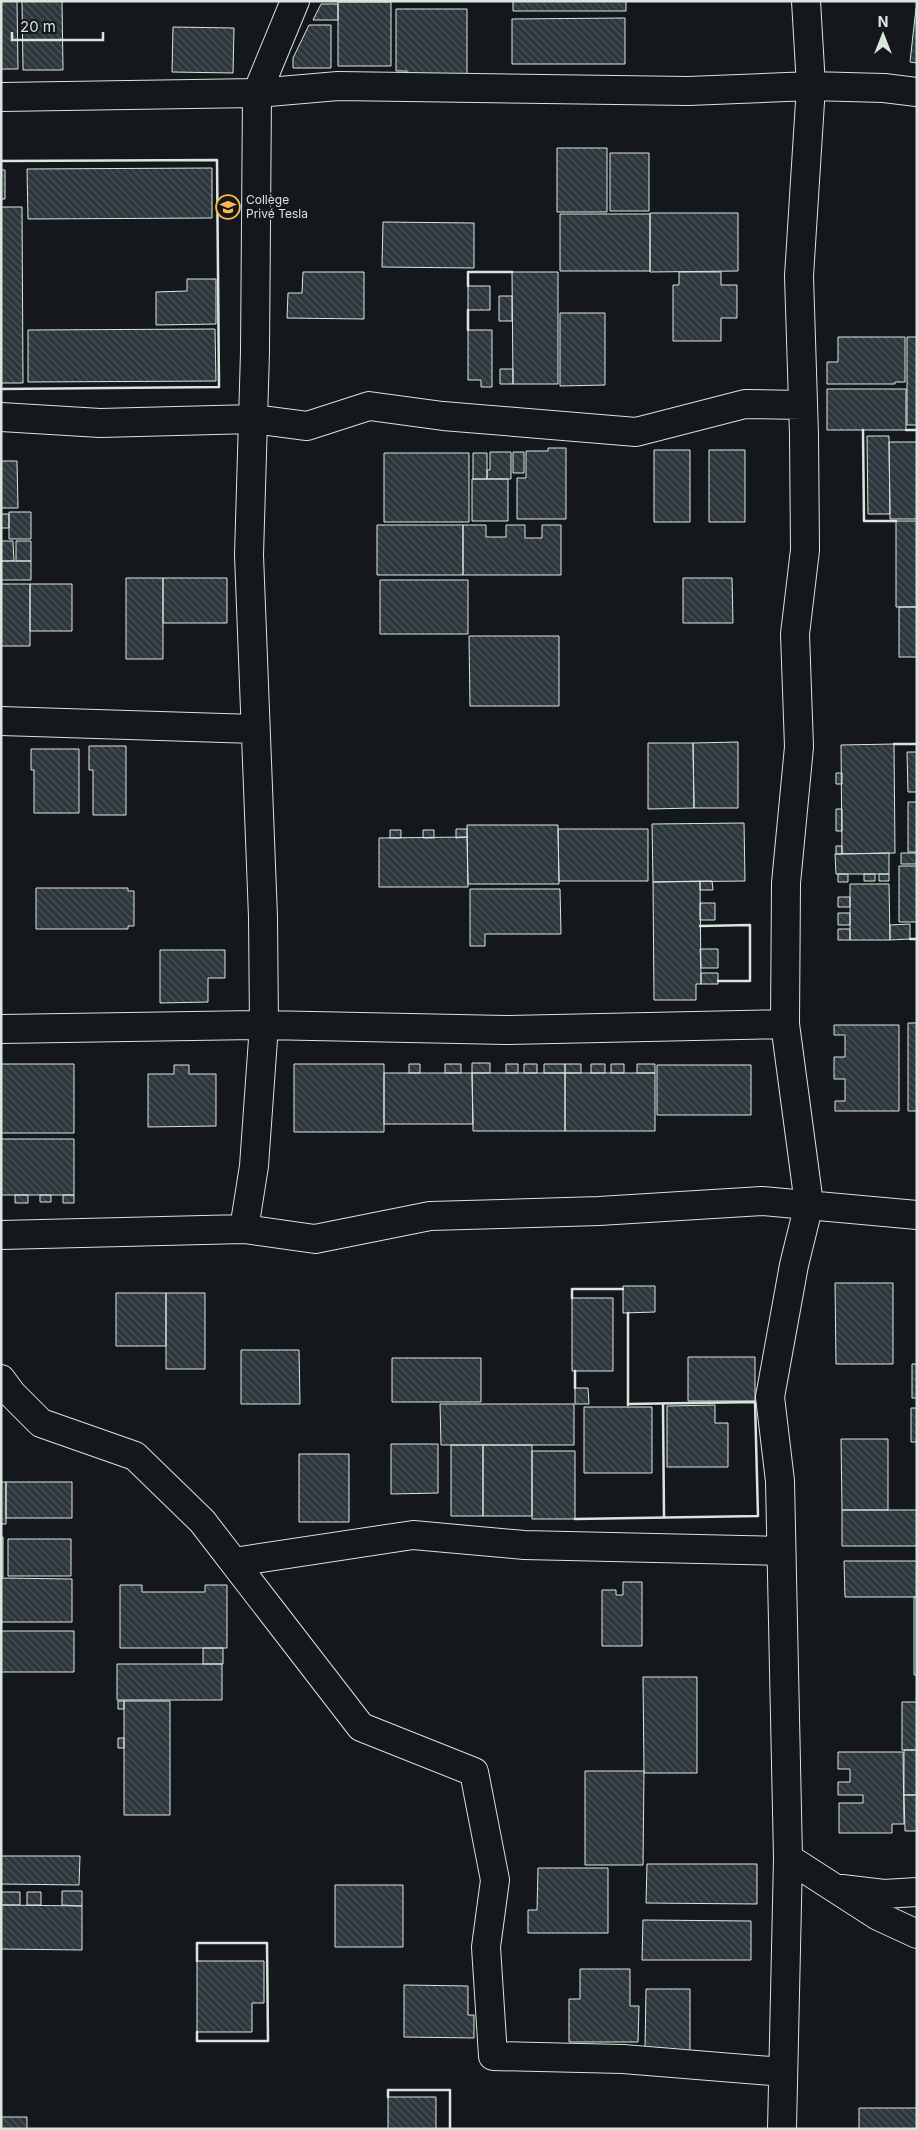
<svg xmlns="http://www.w3.org/2000/svg" width="918" height="2130" viewBox="0 0 918 2130" font-family="Inter,sans-serif">
	<style>
		.building { fill: url(#building-back-hatch); stroke: #d8e6dc }
		.lines { fill: none; stroke-linecap: round; stroke-linejoin: round }
		.street-casing { stroke: #d8e6dc; stroke-width: 30 }
		.street { stroke: #14181c; stroke-width: 28 }
		.wall { stroke: #d8e6dc; stroke-width: 2.5 }
		.labels { text-anchor: middle; stroke-width: 4; stroke-linejoin: round; paint-order: stroke }
		.poi-label { font-size: 12px; fill: #d8e6dc; stroke: #14181c; text-anchor: start }
	</style>
	<defs>
		<pattern id="building-back-hatch" width="6" height="6" patternUnits="userSpaceOnUse" patternTransform="scale(1.25)"><rect width="6" height="6" fill="#2c363c"/><path d="M-1 5l2 2M0 0l6 6M5-1l2 2" fill="none" stroke="#4a5358"/></pattern>
	</defs>
	<rect width="100%" height="100%" fill="#14181c"/>
	<!-- building -->
	<path class="building" d="M 1,1 L 17,1 L 18,69 L 1,69 Z
		M 22,1 L 62,1 L 63,70 L 23,70 Z
		M 513,1 L 626,1 L 626,11 L 513,11 Z
		M 338,2 L 391,2 L 391,66 L 338,66 Z
		M 321,4 L 338,4 L 338,20 L 313,20 Z
		M 916,8 L 917,9 L 917,63 L 910,62 Z
		M 396,9 L 467,9 L 467,77 L 407,77 L 407,71 L 396,71 Z
		M 625,18 L 625,64 L 512,64 L 512,19 Z
		M 309,25 L 331,25 L 331,68 L 293,68 L 293,58 Z
		M 173,27 L 234,28 L 233,73 L 172,72 Z
		M 557,148 L 607,148 L 607,212 L 557,212 Z
		M 610,153 L 649,153 L 649,211 L 610,211 Z
		M 212,168 L 212,218 L 28,219 L 27,169 Z
		M 1,170 L 5,170 L 5,199 L 1,199 Z
		M 1,207 L 22,207 L 23,383 L 1,383 Z
		M 650,213 L 738,213 L 738,271 L 650,272 Z
		M 560,214 L 650,214 L 650,271 L 560,271 Z
		M 383,222 L 474,223 L 474,268 L 382,267 Z
		M 303,272 L 364,272 L 364,319 L 287,318 L 288,293 L 302,293 Z
		M 512,272 L 558,272 L 558,384 L 513,384 Z
		M 679,272 L 721,272 L 721,285 L 737,285 L 737,318 L 721,318 L 721,341 L 673,341 L 673,285 L 679,285 Z
		M 187,279 L 216,279 L 216,324 L 156,325 L 156,292 L 187,291 Z
		M 468,286 L 490,286 L 490,310 L 468,310 Z
		M 499,296 L 512,296 L 512,321 L 499,321 Z
		M 560,313 L 605,313 L 605,385 L 560,386 Z
		M 215,329 L 216,381 L 28,382 L 28,330 Z
		M 468,330 L 492,330 L 492,387 L 481,387 L 481,380 L 468,380 Z
		M 838,337 L 905,337 L 905,382 L 895,382 L 895,384 L 827,384 L 827,362 L 838,362 Z
		M 907,337 L 917,337 L 917,425 L 907,425 Z
		M 500,369 L 513,369 L 513,384 L 500,384 Z
		M 827,389 L 906,389 L 906,430 L 827,430 Z
		M 867,436 L 889,436 L 890,514 L 868,514 Z
		M 889,442 L 917,442 L 917,519 L 890,519 Z
		M 548,448 L 566,448 L 566,519 L 517,519 L 517,478 L 526,478 L 526,451 L 548,451 Z
		M 654,450 L 690,450 L 690,522 L 654,522 Z
		M 709,450 L 745,450 L 745,522 L 709,522 Z
		M 490,452 L 511,452 L 511,479 L 487,479 L 487,470 L 490,470 Z
		M 513,452 L 524,452 L 524,473 L 513,473 Z
		M 384,453 L 469,453 L 469,522 L 384,522 Z
		M 473,453 L 487,453 L 487,479 L 473,479 Z
		M 1,461 L 17,461 L 18,508 L 1,508 Z
		M 472,479 L 508,479 L 508,521 L 472,521 Z
		M 9,512 L 31,512 L 31,539 L 9,539 Z
		M 1,514 L 9,514 L 9,528 L 1,528 Z
		M 896,521 L 917,521 L 917,607 L 896,607 Z
		M 377,525 L 463,525 L 463,575 L 377,575 Z
		M 463,525 L 486,525 L 486,537 L 506,537 L 506,525 L 525,525 L 525,538 L 542,538 L 542,525 L 561,525 L 561,575 L 463,575 Z
		M 1,541 L 13,541 L 14,561 L 1,561 Z
		M 16,541 L 31,541 L 31,561 L 16,561 Z
		M 1,561 L 31,561 L 31,580 L 1,580 Z
		M 126,578 L 163,578 L 163,659 L 126,659 Z
		M 163,578 L 227,578 L 227,623 L 163,623 Z
		M 683,578 L 732,578 L 733,623 L 683,623 Z
		M 380,580 L 468,580 L 468,634 L 380,634 Z
		M 1,584 L 30,584 L 30,646 L 1,646 Z
		M 30,584 L 72,584 L 72,631 L 30,631 Z
		M 899,607 L 917,607 L 917,657 L 899,657 Z
		M 469,636 L 559,636 L 559,706 L 470,706 Z
		M 738,742 L 738,808 L 694,808 L 693,743 Z
		M 648,743 L 693,743 L 694,808 L 648,809 Z
		M 894,744 L 895,853 L 842,854 L 841,745 Z
		M 89,746 L 126,746 L 126,815 L 93,815 L 93,770 L 89,770 Z
		M 31,749 L 79,749 L 79,813 L 34,813 L 34,770 L 31,770 Z
		M 907,752 L 917,752 L 917,792 L 908,792 Z
		M 836,773 L 842,773 L 842,784 L 836,784 Z
		M 908,802 L 917,802 L 917,852 L 908,852 Z
		M 836,809 L 842,809 L 842,831 L 836,831 Z
		M 744,823 L 745,881 L 653,882 L 652,824 Z
		M 467,825 L 558,825 L 559,884 L 468,884 Z
		M 456,829 L 467,829 L 467,837 L 456,838 Z
		M 558,829 L 648,829 L 648,881 L 559,881 Z
		M 390,830 L 401,830 L 401,838 L 390,838 Z
		M 423,830 L 434,830 L 434,838 L 423,838 Z
		M 467,837 L 468,887 L 379,887 L 379,838 Z
		M 836,846 L 842,846 L 842,854 L 836,854 Z
		M 889,853 L 889,874 L 836,874 L 835,854 Z
		M 901,853 L 917,853 L 917,864 L 901,864 Z
		M 899,866 L 917,866 L 917,922 L 899,922 Z
		M 838,874 L 848,874 L 848,882 L 838,882 Z
		M 864,874 L 875,874 L 875,881 L 864,881 Z
		M 879,874 L 889,874 L 889,881 L 879,881 Z
		M 700,881 L 712,881 L 713,890 L 700,890 Z
		M 700,881 L 701,984 L 696,984 L 696,1000 L 654,1000 L 653,882 Z
		M 850,884 L 889,884 L 890,940 L 850,940 Z
		M 36,888 L 128,888 L 128,891 L 134,891 L 134,926 L 128,926 L 128,929 L 36,929 Z
		M 470,889 L 560,889 L 561,934 L 485,934 L 485,946 L 470,946 Z
		M 838,897 L 850,897 L 850,907 L 838,907 Z
		M 700,903 L 715,903 L 715,920 L 700,920 Z
		M 838,913 L 850,913 L 850,925 L 838,925 Z
		M 910,924 L 910,939 L 890,940 L 890,925 Z
		M 838,929 L 850,929 L 850,940 L 838,940 Z
		M 700,949 L 718,949 L 718,968 L 701,968 Z
		M 160,950 L 225,950 L 225,978 L 208,978 L 208,1002 L 160,1003 Z
		M 701,973 L 718,973 L 718,984 L 701,984 Z
		M 908,1023 L 917,1023 L 917,1111 L 908,1111 Z
		M 834,1025 L 899,1025 L 899,1111 L 835,1111 L 835,1101 L 845,1101 L 845,1079 L 834,1079 L 834,1057 L 845,1057 L 845,1035 L 834,1035 Z
		M 472,1063 L 490,1063 L 490,1073 L 472,1073 Z
		M 1,1064 L 74,1064 L 74,1133 L 1,1133 Z
		M 294,1064 L 384,1064 L 384,1132 L 294,1132 Z
		M 409,1064 L 420,1064 L 420,1073 L 409,1073 Z
		M 445,1064 L 461,1064 L 461,1073 L 445,1073 Z
		M 506,1064 L 518,1064 L 518,1073 L 506,1073 Z
		M 524,1064 L 537,1064 L 537,1073 L 524,1073 Z
		M 544,1064 L 565,1064 L 565,1073 L 544,1073 Z
		M 565,1064 L 581,1064 L 581,1073 L 565,1073 Z
		M 591,1064 L 605,1064 L 605,1073 L 591,1073 Z
		M 611,1064 L 624,1064 L 624,1073 L 611,1073 Z
		M 637,1064 L 655,1064 L 655,1073 L 637,1073 Z
		M 174,1065 L 189,1065 L 189,1074 L 216,1074 L 216,1126 L 148,1127 L 148,1074 L 174,1074 Z
		M 657,1065 L 751,1065 L 751,1115 L 657,1115 Z
		M 384,1073 L 472,1073 L 473,1124 L 384,1124 Z
		M 472,1073 L 565,1073 L 565,1131 L 473,1131 Z
		M 565,1073 L 655,1073 L 655,1131 L 565,1131 Z
		M 1,1139 L 74,1139 L 74,1195 L 1,1195 Z
		M 15,1195 L 28,1195 L 28,1203 L 15,1203 Z
		M 40,1195 L 51,1195 L 51,1202 L 40,1202 Z
		M 63,1195 L 74,1195 L 74,1203 L 63,1203 Z
		M 835,1283 L 893,1283 L 893,1364 L 836,1364 Z
		M 623,1286 L 655,1286 L 655,1312 L 623,1313 Z
		M 116,1293 L 166,1293 L 166,1346 L 116,1346 Z
		M 166,1293 L 205,1293 L 205,1369 L 166,1369 Z
		M 572,1298 L 613,1298 L 613,1371 L 572,1371 Z
		M 241,1350 L 299,1350 L 300,1404 L 241,1404 Z
		M 688,1357 L 755,1357 L 755,1401 L 688,1401 Z
		M 392,1358 L 481,1358 L 481,1402 L 392,1402 Z
		M 912,1364 L 917,1364 L 917,1398 L 912,1398 Z
		M 575,1388 L 588,1388 L 589,1404 L 575,1404 Z
		M 440,1404 L 574,1404 L 574,1445 L 441,1445 Z
		M 715,1405 L 715,1423 L 728,1423 L 728,1467 L 667,1467 L 667,1406 Z
		M 584,1407 L 652,1407 L 652,1473 L 584,1473 Z
		M 911,1408 L 917,1408 L 917,1442 L 911,1442 Z
		M 841,1439 L 888,1439 L 888,1510 L 842,1510 Z
		M 391,1444 L 438,1444 L 438,1493 L 391,1494 Z
		M 451,1445 L 483,1445 L 483,1516 L 451,1516 Z
		M 483,1445 L 532,1445 L 532,1516 L 483,1516 Z
		M 532,1451 L 575,1451 L 575,1519 L 532,1519 Z
		M 299,1454 L 349,1454 L 349,1522 L 299,1522 Z
		M 1,1482 L 6,1482 L 6,1524 L 1,1524 Z
		M 6,1482 L 72,1482 L 72,1518 L 6,1518 Z
		M 842,1510 L 917,1510 L 917,1546 L 842,1546 Z
		M 1,1537 L 3,1537 L 3,1577 L 1,1577 Z
		M 8,1539 L 71,1539 L 71,1576 L 8,1576 Z
		M 844,1561 L 917,1561 L 917,1597 L 845,1597 Z
		M 1,1578 L 72,1579 L 72,1622 L 1,1622 Z
		M 623,1582 L 642,1582 L 642,1646 L 602,1646 L 602,1590 L 616,1590 L 616,1595 L 623,1595 Z
		M 120,1585 L 142,1585 L 142,1592 L 205,1592 L 205,1585 L 227,1585 L 227,1648 L 120,1648 Z
		M 914,1597 L 917,1597 L 917,1675 L 914,1675 Z
		M 1,1631 L 74,1631 L 74,1672 L 1,1672 Z
		M 203,1648 L 223,1648 L 223,1664 L 203,1664 Z
		M 117,1664 L 222,1664 L 222,1700 L 117,1700 Z
		M 643,1677 L 697,1677 L 697,1773 L 644,1773 Z
		M 118,1701 L 124,1701 L 124,1709 L 118,1709 Z
		M 124,1701 L 170,1701 L 170,1815 L 124,1815 Z
		M 902,1702 L 917,1702 L 917,1750 L 902,1750 Z
		M 118,1738 L 124,1738 L 124,1748 L 118,1748 Z
		M 904,1750 L 917,1750 L 917,1795 L 904,1795 Z
		M 838,1752 L 903,1752 L 904,1824 L 892,1824 L 892,1833 L 839,1833 L 839,1803 L 863,1803 L 863,1795 L 838,1795 L 838,1782 L 850,1782 L 850,1769 L 838,1769 Z
		M 585,1771 L 644,1771 L 643,1865 L 585,1865 Z
		M 904,1795 L 917,1795 L 917,1831 L 905,1831 Z
		M 1,1856 L 80,1856 L 79,1885 L 1,1884 Z
		M 647,1864 L 757,1864 L 757,1904 L 646,1903 Z
		M 538,1868 L 608,1868 L 608,1933 L 528,1933 L 528,1910 L 537,1910 Z
		M 335,1885 L 403,1885 L 403,1947 L 335,1947 Z
		M 62,1891 L 82,1891 L 82,1906 L 62,1905 Z
		M 1,1892 L 20,1892 L 20,1905 L 1,1905 Z
		M 27,1892 L 41,1892 L 41,1905 L 27,1905 Z
		M 1,1905 L 82,1906 L 82,1950 L 1,1949 Z
		M 643,1920 L 751,1921 L 751,1960 L 642,1960 Z
		M 197,1961 L 264,1961 L 264,2003 L 252,2003 L 252,2032 L 197,2032 Z
		M 580,1969 L 630,1969 L 630,2006 L 639,2006 L 638,2042 L 569,2042 L 569,1999 L 580,1999 Z
		M 404,1985 L 468,1986 L 468,2015 L 474,2015 L 474,2038 L 404,2037 Z
		M 646,1989 L 690,1989 L 690,2051 L 645,2050 Z
		M 388,2097 L 436,2097 L 436,2129 L 388,2129 Z
		M 859,2108 L 917,2108 L 917,2129 L 859,2129 Z
		M 1,2117 L 27,2117 L 27,2129 L 1,2129 Z"/>
	<g class="lines">
		<!-- street casing -->
		<g class="street-casing">
			<path id="street" d="M 1,97 L 257,93 L 338,86 L 688,91 L 811,86 L 884,88 L 917,92
				M 1,417 L 100,423 L 253,419 L 307,426 L 369,406 L 443,416 L 636,432 L 745,404 L 803,405
				M 1,721 L 255,729
				M 1,1029 L 264,1025 L 506,1030 L 785,1024
				M 244,1229 L 254,1166 L 264,1025 L 263,917 L 249,555 L 255,352 L 257,93 L 295,1
				M 1,1235 L 244,1229 L 315,1239 L 430,1216 L 599,1211 L 762,1201 L 917,1215
				M 1,1379 L 12,1394 L 41,1423 L 135,1456 L 202,1521 L 361,1727 L 474,1772 L 495,1880 L 486,1947 L 493,2056 L 623,2059 L 783,2072
				M 234,1562 L 413,1535 L 524,1545 L 781,1551
				M 788,1858 L 878,1916 L 917,1934
				M 842,1889 L 884,1894 L 917,1892
				M 782,2129 L 788,1858 L 780,1481 L 770,1397 L 794,1265 L 809,1204 L 785,1024 L 786,883 L 799,747 L 795,634 L 805,550 L 804,435 L 799,276 L 811,86 L 806,1"/>
		</g>
		<!-- street -->
		<use href="#street" class="street"/>
		<!-- wall -->
		<path class="wall" d="M 1,161 L 217,160 L 219,387 L 1,389
			M 468,286 L 468,272 L 512,272
			M 468,330 L 468,310
			M 863,430 L 864,521 L 896,521
			M 906,430 L 917,430
			M 894,744 L 917,744
			M 700,926 L 750,925 L 750,981 L 718,981
			M 910,939 L 917,939
			M 572,1298 L 572,1289 L 623,1289
			M 628,1313 L 628,1405
			M 575,1371 L 575,1388
			M 663,1404 L 664,1517
			M 575,1519 L 758,1516 L 755,1402 L 628,1404
			M 197,1961 L 197,1943 L 267,1943 L 268,2041 L 197,2041 L 197,2032
			M 388,2097 L 388,2090 L 450,2090 L 450,2129"/>
	</g>
	<!-- icons -->
	<defs>
		<g id="school-ring" transform="scale(1.25)"><circle r="9.5" fill="#14181c" stroke="#ffb74d" stroke-width="1.5"/><path d="M0-5L7-2L0 1L-7-2ZM-4 1L0 2.5L4 1V4Q0 6-4 4Z" fill="#ffb74d"/></g>
	</defs>
	<g fill-rule="evenodd">
		<use href="#school-ring" x="228" y="207"/>
	</g>
	<g class="labels">
		<!-- poi labels -->
		<g class="poi-label">
			<text x="246" y="204">Collège<tspan x="246" dy="14">Privé Tesla</tspan></text>
		</g>
	</g>
	<!-- border -->
	<rect width="918" height="2130" fill="none" stroke="#d8e6dc" stroke-width="5"/>
	<!-- north arrow -->
	<g transform="translate(883 35)" stroke="#14181c" stroke-width="4" paint-order="stroke">
	<path d="M0-4L9 19L0 12L-9 19Z" fill="#d8e6dc"/>
	<text y="-8" font-size="14" font-weight="bold" text-anchor="middle" fill="#d8e6dc">N</text>
	</g>
	<!-- scale -->
	<path d="M12 32v8h91v-8" fill="none" stroke="#d8e6dc" stroke-width="2.5"/>
	<text x="20" y="32" font-size="15" fill="#d8e6dc" stroke="#14181c" stroke-width="4" paint-order="stroke">20 m</text>
</svg>
